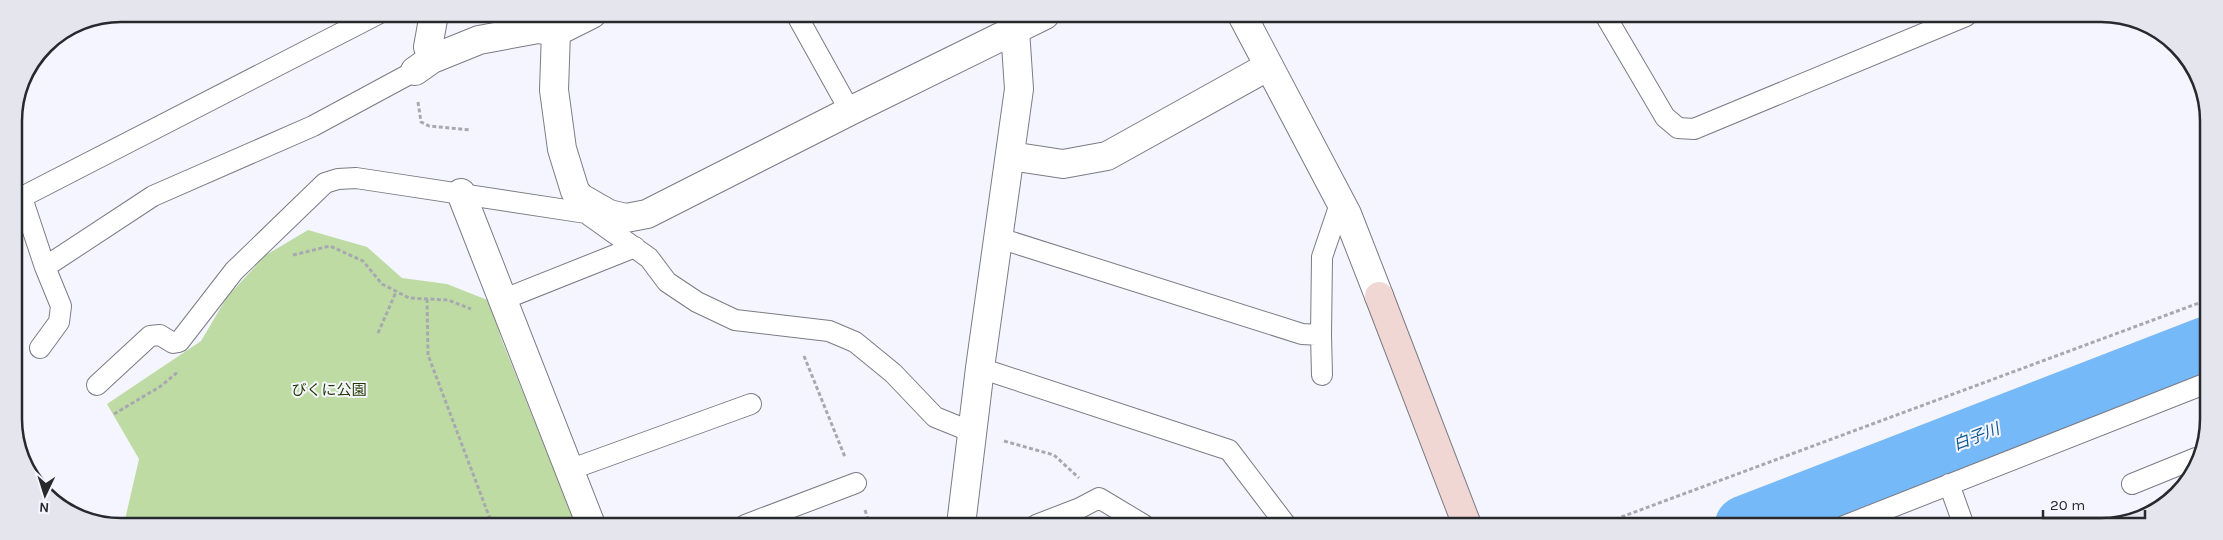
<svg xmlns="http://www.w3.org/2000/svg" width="2223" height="540" viewBox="0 0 2223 540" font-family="Karla,'Noto Sans JP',sans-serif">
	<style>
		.green { fill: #bedba3 }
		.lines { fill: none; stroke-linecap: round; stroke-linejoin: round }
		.river { stroke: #76b9f8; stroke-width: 61 }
		.lane-casing { stroke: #7b7b85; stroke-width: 22 }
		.street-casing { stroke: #7b7b85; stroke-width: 30 }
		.secondary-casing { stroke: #7b7b85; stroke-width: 30 }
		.path { stroke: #a8a9b0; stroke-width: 3; stroke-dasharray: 4 2.5; stroke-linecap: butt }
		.lane { stroke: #fff; stroke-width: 20 }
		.street { stroke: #fff; stroke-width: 28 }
		.secondary { stroke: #f1d7d4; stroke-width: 28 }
		.labels { text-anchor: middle; stroke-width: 4; stroke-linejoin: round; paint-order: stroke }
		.park-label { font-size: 15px; fill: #253c01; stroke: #f5f5ff }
		.water-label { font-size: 16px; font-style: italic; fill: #095790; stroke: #f5f5ff }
		.rim { fill: none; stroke: #28292d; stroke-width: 2.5 }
	</style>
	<rect width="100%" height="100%" fill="#f5f5ff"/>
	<!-- green -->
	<path class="green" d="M 308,230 L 367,247 L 402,278 L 447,284 L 490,301 L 501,338 L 576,525 L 124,524 L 139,459 L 107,404 L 201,341 L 227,297 L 266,255 Z"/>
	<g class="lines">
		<!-- river -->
		<path class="river" d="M 1745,526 L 2207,347"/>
		<!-- lane casing -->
		<g class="lane-casing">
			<path id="lane" d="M 796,14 L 850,111
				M 1605,15 L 1665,117 L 1678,128 L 1694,129 L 1966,16
				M 586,213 L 649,258 L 667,282 L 697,302 L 735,320 L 829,331 L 855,342 L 893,373 L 935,417 L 972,432
				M 999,238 L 1302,334 L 1321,335 L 1322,257 L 1341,201
				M 45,267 L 153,196 L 313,126 L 415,71
				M 502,300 L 635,247
				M 1321,335 L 1322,375
				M 40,348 L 59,322 L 61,306 L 45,267 L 24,204 L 24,196 L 378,14
				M 980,368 L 1229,450 L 1286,525
				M 97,385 L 150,336 L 160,335 L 173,343 L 179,342 L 234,271 L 325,183 L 338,179 L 356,178 L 586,213 L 591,204
				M 569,470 L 751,404
				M 1949,484 L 1964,526
				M 2132,484 L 2196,458
				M 745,525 L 856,483
				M 1036,525 L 1080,508 L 1099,498 L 1144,525
				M 1844,526 L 2207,383"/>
		</g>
		<!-- street casing -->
		<g class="street-casing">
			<path id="street" d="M 1242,15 L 1347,214 L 1379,296
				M 556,32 L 554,90 L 562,149 L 575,191 L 581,198 L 609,214 L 626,218 L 647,214 L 850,111 L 1045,15
				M 432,59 L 428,47 L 434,14
				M 415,71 L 432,59 L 479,40 L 538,29 L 556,32 L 592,14
				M 1010,156 L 1063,164 L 1107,156 L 1269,66
				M 461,193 L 591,525
				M 961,525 L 980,368 L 1019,89 L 1015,30 L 1010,15"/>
		</g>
		<!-- secondary casing -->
		<g class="secondary-casing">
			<path id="secondary" d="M 1379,296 L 1467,525"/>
		</g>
		<!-- path -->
		<path class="path" d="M 418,102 L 421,122 L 429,126 L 471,130
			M 293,255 L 330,246 L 363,261 L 382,284 L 409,298 L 448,300 L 471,309
			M 427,299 L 428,355 L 492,524
			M 378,333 L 396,292
			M 804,356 L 845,457
			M 114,414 L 161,386 L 179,371
			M 1004,441 L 1054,455 L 1079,478
			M 865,510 L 870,525
			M 1597,526 L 2207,300"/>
		<!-- lane -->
		<use href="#lane" class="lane"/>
		<!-- street -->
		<use href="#street" class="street"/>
		<!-- secondary -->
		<use href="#secondary" class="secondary"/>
	</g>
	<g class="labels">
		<!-- park labels -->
		<g class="park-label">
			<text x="329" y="395">びくに公園</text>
		</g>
		<!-- water labels -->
		<g class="water-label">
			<text transform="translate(1976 436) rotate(-21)" y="6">白子川</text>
		</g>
	</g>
	<!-- crop -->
	<path d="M0 0H2223V540H0ZM121 22H2101A99 99 0 0 1 2200 121V419A99 99 0 0 1 2101 518H121A99 99 0 0 1 22 419V121A99 99 0 0 1 121 22Z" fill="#e5e5ee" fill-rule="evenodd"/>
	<path class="rim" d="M121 22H2101A99 99 0 0 1 2200 121V419A99 99 0 0 1 2101 518H121A99 99 0 0 1 22 419V121A99 99 0 0 1 121 22Z"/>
	<!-- north arrow -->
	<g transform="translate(45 495) rotate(184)" stroke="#f5f5ff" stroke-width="4" paint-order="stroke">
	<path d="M0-4L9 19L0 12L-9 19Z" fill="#28292d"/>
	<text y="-8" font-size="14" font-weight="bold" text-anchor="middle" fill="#28292d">N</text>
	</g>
	<!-- scale -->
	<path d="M2043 510v8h102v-8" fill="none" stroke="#28292d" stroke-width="2.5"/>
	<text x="2050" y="510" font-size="15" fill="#28292d" stroke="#f5f5ff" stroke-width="4" paint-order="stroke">20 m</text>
</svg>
